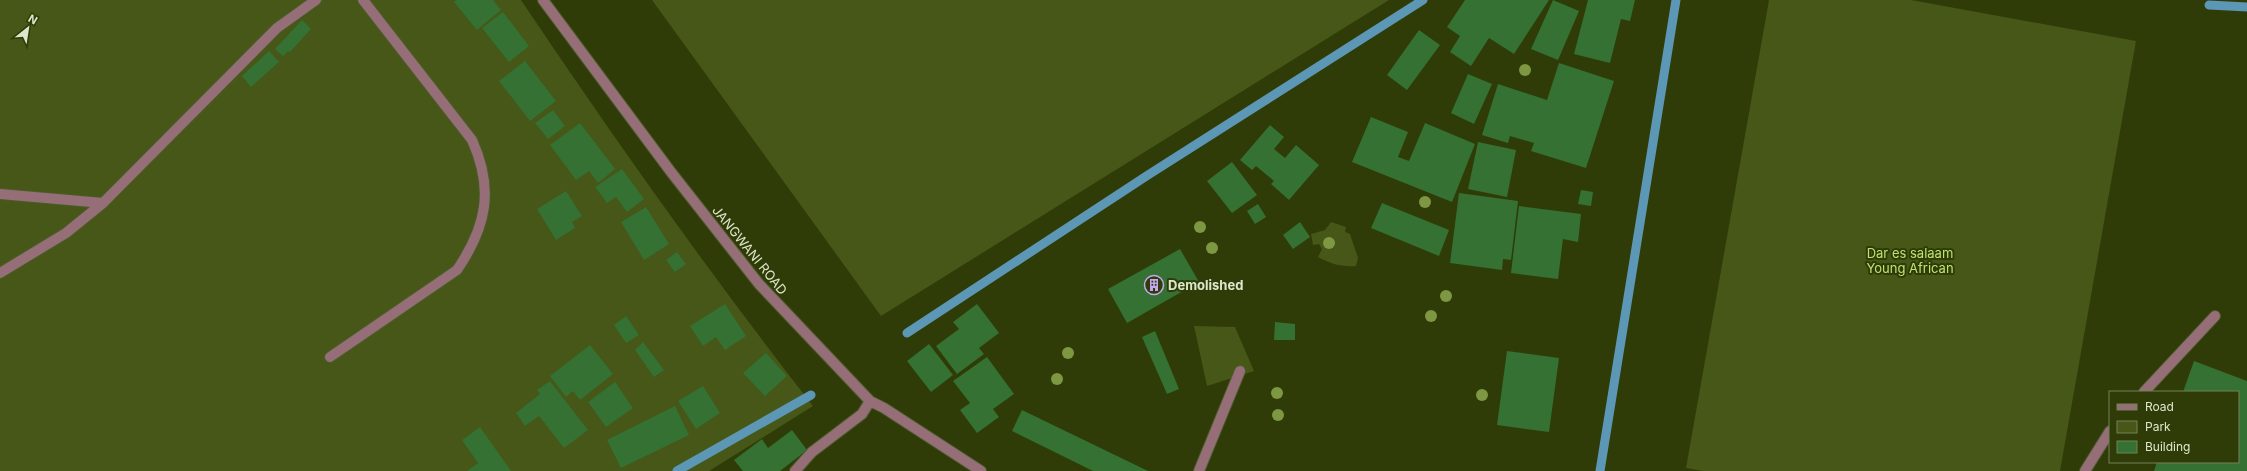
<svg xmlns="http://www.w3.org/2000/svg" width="2247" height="471" viewBox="0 0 2247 471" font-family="Inter,sans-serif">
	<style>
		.green { fill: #465717 }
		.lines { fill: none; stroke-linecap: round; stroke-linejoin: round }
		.stream { stroke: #5c97b5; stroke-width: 9 }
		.building { fill: #347133 }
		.minor-casing { stroke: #4e5b2b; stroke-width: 12 }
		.minor { stroke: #956e78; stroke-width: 10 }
		.tree { fill: #7e9742 }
		.labels { text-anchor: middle; stroke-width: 4; stroke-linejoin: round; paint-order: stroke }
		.street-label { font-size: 13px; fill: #dde7cb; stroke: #2f3c08 }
		.park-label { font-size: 13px; fill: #bfe171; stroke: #2f3c08 }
		.poi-label { font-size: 13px; font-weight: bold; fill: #dde7cb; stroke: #2f3c08; text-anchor: start }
	</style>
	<rect width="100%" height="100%" fill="#2f3c08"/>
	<!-- green -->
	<path class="green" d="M 0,0 L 521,0 C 614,139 710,274 813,406 L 709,471 L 0,471 Z
		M 652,0 L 1389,0 L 881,316 Z
		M 1769,0 L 1911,0 L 2136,41 L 2060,471 L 1703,471 L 1686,468 Z
		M 1331,222 L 1346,227 L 1345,232 L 1350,234 L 1358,258 L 1356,266 C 1341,267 1331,264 1318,257 L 1322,249 L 1319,244 L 1313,245 L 1311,234 L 1325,230 Z
		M 1194,326 L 1235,327 L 1254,371 L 1207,386 Z"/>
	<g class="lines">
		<!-- stream -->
		<path class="stream" d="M 2209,5 L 2247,7
			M 907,333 L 1148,175 L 1423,0
			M 677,471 L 811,395
			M 1600,471 L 1676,0"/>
	</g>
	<!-- building -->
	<path class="building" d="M 456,0 L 493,0 L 501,10 L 477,30 L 454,2 Z
		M 1465,0 L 1549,0 L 1514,54 L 1489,38 L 1471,66 L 1450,52 L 1460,36 L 1447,27 Z
		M 1553,0 L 1579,11 L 1558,60 L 1531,49 Z
		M 1588,0 L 1635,0 L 1630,21 L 1621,19 L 1610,63 L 1574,54 Z
		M 503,12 L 529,46 L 509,62 L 482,28 Z
		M 302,20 L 311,29 L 290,52 L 288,51 L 283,56 L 275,49 Z
		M 1419,30 L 1440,45 L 1407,90 L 1387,75 Z
		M 269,51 L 279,62 L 251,87 L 242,76 Z
		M 525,61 L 556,101 L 530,121 L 499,81 Z
		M 1559,63 L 1614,81 L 1586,168 L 1531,151 L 1534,143 L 1510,136 L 1508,143 L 1482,135 L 1498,84 L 1547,100 Z
		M 1468,74 L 1492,84 L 1474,124 L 1451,113 Z
		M 553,110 L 565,126 L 548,139 L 535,123 Z
		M 1371,117 L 1408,132 L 1398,157 L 1409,161 L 1425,123 L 1475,144 L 1452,202 L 1352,162 Z
		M 580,123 L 615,169 L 598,183 L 589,171 L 576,180 L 550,145 Z
		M 1270,125 L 1284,137 L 1274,149 L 1285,158 L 1296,145 L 1319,165 L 1289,200 L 1271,184 L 1274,181 L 1256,166 L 1252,170 L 1240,160 Z
		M 1478,142 L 1516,150 L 1507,197 L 1468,189 Z
		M 1232,162 L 1257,195 L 1232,213 L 1207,181 Z
		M 622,169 L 644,199 L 627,212 L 616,197 L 607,203 L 595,187 Z
		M 1581,190 L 1593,192 L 1591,206 L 1578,204 Z
		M 566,191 L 582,216 L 572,222 L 575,228 L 556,240 L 537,209 Z
		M 1459,193 L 1518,201 L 1511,260 L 1503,259 L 1502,270 L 1450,263 Z
		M 1382,203 L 1449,230 L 1439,256 L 1371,228 Z
		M 1258,204 L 1266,217 L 1255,224 L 1247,211 Z
		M 1519,206 L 1581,214 L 1578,242 L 1563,239 L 1558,279 L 1511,273 Z
		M 646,207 L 669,244 L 644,260 L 621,222 Z
		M 1300,222 L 1310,237 L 1293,249 L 1283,235 Z
		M 1180,249 L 1199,282 L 1127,323 L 1108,289 Z
		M 677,252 L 686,264 L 675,272 L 666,260 Z
		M 725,304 L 746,336 L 725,350 L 716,337 L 703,346 L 690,326 Z
		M 977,304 L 999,333 L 979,348 L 984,354 L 957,374 L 936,346 L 959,329 L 953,322 Z
		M 626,316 L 639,335 L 626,343 L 614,325 Z
		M 1275,322 L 1295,324 L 1295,340 L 1274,340 Z
		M 1155,331 L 1179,389 L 1167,394 L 1142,337 Z
		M 643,342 L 664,370 L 654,377 L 635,350 Z
		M 929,344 L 953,375 L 931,392 L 907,361 Z
		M 590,345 L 613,374 L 580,400 L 573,391 L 566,397 L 550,376 Z
		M 1507,351 L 1559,358 L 1549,432 L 1497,425 Z
		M 766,353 L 787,376 L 765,396 L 743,373 Z
		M 987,357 L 1014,394 L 993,409 L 999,417 L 977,433 L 960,410 L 970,403 L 953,381 Z
		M 2194,361 L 2247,381 L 2247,471 L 2154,471 L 2157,462 L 2238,462 L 2238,392 L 2183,392 Z
		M 550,381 L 588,430 L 564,448 L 539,416 L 525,426 L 516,413 L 540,394 L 537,390 Z
		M 615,382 L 633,408 L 606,427 L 588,402 Z
		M 703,386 L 720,413 L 696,429 L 678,401 Z
		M 675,406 L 689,435 L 621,468 L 607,440 Z
		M 1022,410 L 1148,471 L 1093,471 L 1012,431 Z
		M 480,427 L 511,471 L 467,471 L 478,463 L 462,440 Z
		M 792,430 L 807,450 L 780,471 L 743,471 L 734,460 L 762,439 L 768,448 Z"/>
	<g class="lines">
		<!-- minor casing -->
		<g class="minor-casing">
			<path id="minor" d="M 543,0 L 671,172 L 759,284 L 870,401 L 884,408 L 981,471
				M 0,194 L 103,203
				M 0,273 L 66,233 L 103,203 L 277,28 L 316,0
				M 330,357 L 457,270 C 487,226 494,189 472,140 L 363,0
				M 2144,392 L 2215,316
				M 795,471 L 812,452 L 862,414 L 870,401
				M 1199,471 L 1240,371
				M 2085,471 L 2110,431"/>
		</g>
		<!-- minor -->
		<use href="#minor" class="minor"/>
	</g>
	<!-- trees -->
	<g class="tree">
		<circle cx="1525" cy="70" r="6"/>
		<circle cx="1425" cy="202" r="6"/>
		<circle cx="1200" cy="227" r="6"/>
		<circle cx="1329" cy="243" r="6"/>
		<circle cx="1212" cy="248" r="6"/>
		<circle cx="1446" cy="296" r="6"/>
		<circle cx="1431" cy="316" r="6"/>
		<circle cx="1068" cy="353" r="6"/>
		<circle cx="1057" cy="379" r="6"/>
		<circle cx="1277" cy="393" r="6"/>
		<circle cx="1482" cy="395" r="6"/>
		<circle cx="1278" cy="415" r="6"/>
	</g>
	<!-- icons -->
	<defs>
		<g id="building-ring" transform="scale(1)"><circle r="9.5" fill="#2f3c08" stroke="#c5a6f0" stroke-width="1.5"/><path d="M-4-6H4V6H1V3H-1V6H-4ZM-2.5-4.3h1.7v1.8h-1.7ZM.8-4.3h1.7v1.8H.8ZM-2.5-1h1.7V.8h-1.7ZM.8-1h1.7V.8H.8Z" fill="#c5a6f0"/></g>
	</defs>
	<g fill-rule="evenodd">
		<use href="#building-ring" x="1154" y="285"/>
	</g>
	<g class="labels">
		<!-- street labels -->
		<g class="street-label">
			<text transform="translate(750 250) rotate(51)" y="5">JANGWANI ROAD</text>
		</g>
		<!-- park labels -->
		<g class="park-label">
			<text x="1910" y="258">Dar es salaam<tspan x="1910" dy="15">Young African</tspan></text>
		</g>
		<!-- poi labels -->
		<g class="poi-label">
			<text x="1168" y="290">Demolished</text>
		</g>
	</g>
	<!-- legend -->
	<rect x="2109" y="391" width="130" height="72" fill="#2f3c08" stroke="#758056"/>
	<rect x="2117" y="404" width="20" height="6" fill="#956e78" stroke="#758056"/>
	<text x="2145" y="411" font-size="12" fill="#dde7cb">Road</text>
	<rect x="2117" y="421" width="20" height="12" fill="#465717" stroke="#758056"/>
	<text x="2145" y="431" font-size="12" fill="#dde7cb">Park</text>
	<rect x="2117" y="441" width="20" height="12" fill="#347133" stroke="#758056"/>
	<text x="2145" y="451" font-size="12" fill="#dde7cb">Building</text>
	<!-- north arrow -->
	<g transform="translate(28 28) rotate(30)" stroke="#2f3c08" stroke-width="3" paint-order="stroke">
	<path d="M0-3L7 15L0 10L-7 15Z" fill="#dde7cb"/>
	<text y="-6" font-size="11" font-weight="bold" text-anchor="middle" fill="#dde7cb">N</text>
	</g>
</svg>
